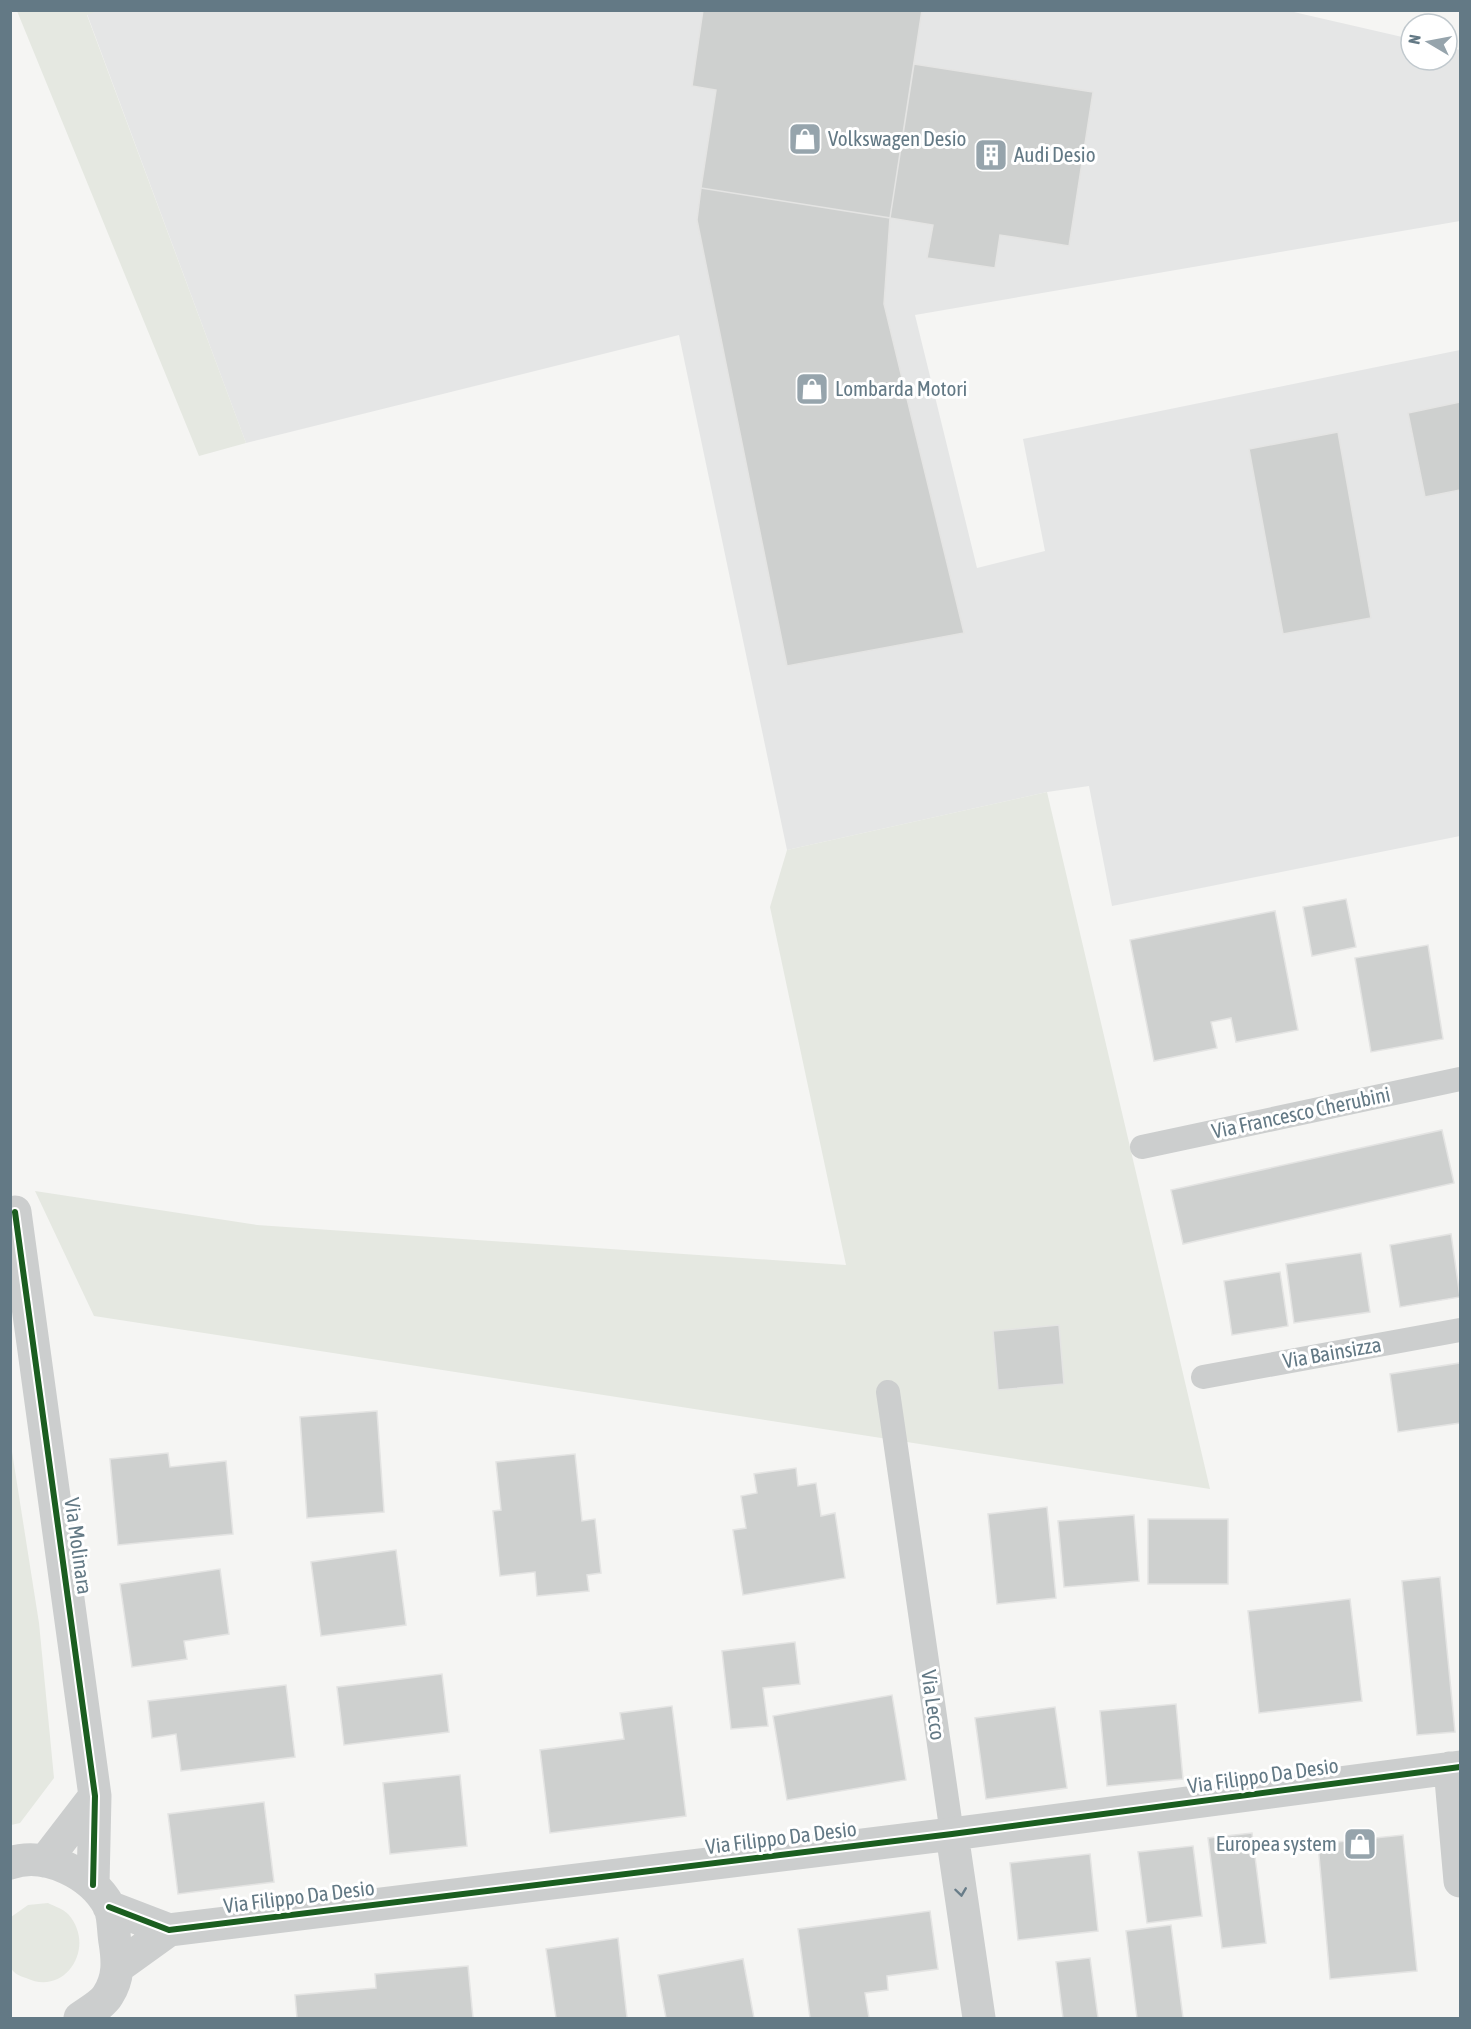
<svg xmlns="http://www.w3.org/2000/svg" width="1471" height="2029" viewBox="0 0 1471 2029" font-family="'Asap Condensed',sans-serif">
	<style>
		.built { fill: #e5e6e6 }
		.green { fill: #e5e8e1 }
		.building { fill: #ced0cf; stroke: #e4e4e3; stroke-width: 1.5 }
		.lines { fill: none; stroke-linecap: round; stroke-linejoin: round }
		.lane { stroke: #cccece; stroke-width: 24 }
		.street { stroke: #cccece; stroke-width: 33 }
		.cycleway-casing { stroke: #fff; stroke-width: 10 }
		.cycleway { stroke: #1b5e20; stroke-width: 6 }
		.oneway { stroke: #687d89 }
		.labels { text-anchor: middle; stroke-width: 6; stroke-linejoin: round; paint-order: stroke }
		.poi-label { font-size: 21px; fill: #637985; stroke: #fff; text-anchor: start }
		.street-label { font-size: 21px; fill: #637985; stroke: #fff }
	</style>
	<rect width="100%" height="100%" fill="#f5f5f3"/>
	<!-- built -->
	<path class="built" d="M 97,10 L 1285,10 L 1411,39 L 1411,60 L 1447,60 L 1447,47 L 1460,50 L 1460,221 L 915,315 L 977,568 L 1045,551 L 1023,439 L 1460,350 L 1460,836 L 1112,906 L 1089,786 L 1047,792 L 787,850 L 679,335 L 246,443 L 87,14 Z"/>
	<!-- green -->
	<path class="green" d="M 17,11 L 97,11 L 87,15 L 246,443 L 199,456 Z
		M 1047,792 L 1210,1489 L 94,1316 L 35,1191 L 257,1225 L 846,1265 L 770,907 L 787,850 Z
		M 10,1439 L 39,1623 L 54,1778 L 20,1823 L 11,1825 Z
		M 48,1903 C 54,1906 63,1909 68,1914 C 97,1946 66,1997 26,1978 C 20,1976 14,1974 11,1968 C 7,1958 10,1929 11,1917 L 28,1905 Z"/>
	<!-- building -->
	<path class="building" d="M 703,10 L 922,10 L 890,218 L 701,188 L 716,90 L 692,86 Z
		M 914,64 L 1093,92 L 1069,246 L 1000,235 L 995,268 L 927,258 L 933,225 L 890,218 Z
		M 701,188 L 890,218 L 884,304 L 964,633 L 787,666 L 697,220 Z
		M 1460,402 L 1460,490 L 1425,497 L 1408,413 Z
		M 1338,432 L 1371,618 L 1283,634 L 1249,449 Z
		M 1346,899 L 1356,947 L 1312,956 L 1303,907 Z
		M 1275,911 L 1298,1030 L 1236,1042 L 1231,1018 L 1211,1022 L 1217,1048 L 1154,1061 L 1130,940 Z
		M 1428,945 L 1443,1039 L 1371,1052 L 1355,958 Z
		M 1442,1130 L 1454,1183 L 1183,1244 L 1171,1190 Z
		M 1451,1234 L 1460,1297 L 1400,1307 L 1390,1245 Z
		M 1361,1253 L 1370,1312 L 1294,1323 L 1286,1264 Z
		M 1280,1272 L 1288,1326 L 1232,1335 L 1224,1281 Z
		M 1059,1325 L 1064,1384 L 998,1390 L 993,1331 Z
		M 1460,1363 L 1460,1423 L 1398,1432 L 1390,1374 Z
		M 377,1411 L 384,1512 L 307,1518 L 300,1417 Z
		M 168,1453 L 170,1467 L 226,1461 L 233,1534 L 118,1545 L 110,1459 Z
		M 575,1454 L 582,1521 L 595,1519 L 601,1573 L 587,1575 L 589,1591 L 537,1596 L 535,1572 L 500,1576 L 493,1511 L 501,1510 L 496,1462 Z
		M 796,1468 L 798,1486 L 816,1483 L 821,1516 L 835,1513 L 845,1578 L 743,1595 L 733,1530 L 746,1528 L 741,1496 L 757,1493 L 754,1474 Z
		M 1047,1507 L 1056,1598 L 997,1604 L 988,1514 Z
		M 1134,1515 L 1139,1581 L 1064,1587 L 1058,1521 Z
		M 1148,1519 L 1228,1519 L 1228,1584 L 1148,1584 Z
		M 396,1550 L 406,1625 L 321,1636 L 311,1562 Z
		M 220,1569 L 229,1634 L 184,1641 L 187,1659 L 132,1667 L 120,1584 Z
		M 1440,1577 L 1455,1732 L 1417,1735 L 1402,1581 Z
		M 1350,1599 L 1362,1701 L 1259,1713 L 1248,1611 Z
		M 795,1642 L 800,1684 L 763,1688 L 768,1726 L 731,1729 L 722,1651 Z
		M 442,1674 L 449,1732 L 344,1745 L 337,1687 Z
		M 286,1685 L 295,1757 L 181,1771 L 176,1734 L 152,1738 L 148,1701 Z
		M 892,1695 L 906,1780 L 787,1800 L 773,1716 Z
		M 1176,1704 L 1183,1779 L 1107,1786 L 1100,1711 Z
		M 672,1706 L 686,1816 L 550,1833 L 540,1750 L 624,1739 L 620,1713 Z
		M 1055,1707 L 1067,1788 L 986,1799 L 975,1718 Z
		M 460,1775 L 467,1846 L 390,1854 L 383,1783 Z
		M 264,1802 L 274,1882 L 178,1894 L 168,1814 Z
		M 1252,1833 L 1266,1943 L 1222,1948 L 1208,1838 Z
		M 1403,1835 L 1417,1971 L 1330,1979 L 1318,1844 Z
		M 1193,1846 L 1202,1916 L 1147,1923 L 1138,1852 Z
		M 1090,1854 L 1098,1931 L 1018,1940 L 1010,1863 Z
		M 930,1911 L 938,1969 L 887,1976 L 888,1990 L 865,1993 L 869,2018 L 810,2018 L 798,1929 Z
		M 1171,1925 L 1183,2018 L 1137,2018 L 1126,1931 Z
		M 618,1938 L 627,2018 L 556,2018 L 546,1949 Z
		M 1090,1958 L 1098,2018 L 1063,2018 L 1056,1962 Z
		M 743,1959 L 754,2018 L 666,2018 L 658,1975 Z
		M 468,1966 L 473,2018 L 297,2018 L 295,1995 L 376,1988 L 375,1974 Z"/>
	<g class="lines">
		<!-- lane -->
		<path class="lane" d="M 1142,1147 L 1460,1079
			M 1203,1377 L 1460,1330
			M 888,1392 L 952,1834"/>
		<!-- street -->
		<path class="street" d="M 15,1212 L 95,1796 L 93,1885
			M 1450,1768 L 1460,1881
			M 952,1834 L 979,2018
			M 45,1861 L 95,1796
			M 10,1863 C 46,1851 92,1874 109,1906 C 114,1915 113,1931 115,1942 C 118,1961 119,1978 108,1995 C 103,2004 88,2012 80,2018
			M 109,1907 L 169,1930 L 952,1834 L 1460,1767
			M 119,1966 L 169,1930"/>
		<!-- cycleway casing -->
		<g class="cycleway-casing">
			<path id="cycleway" d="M 15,1212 L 95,1796 L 93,1885
				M 109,1907 L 169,1930 L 952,1834 L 1460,1767"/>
		</g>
		<!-- cycleway -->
		<use href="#cycleway" class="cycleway"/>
	</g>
	<!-- one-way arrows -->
	<defs><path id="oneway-chevron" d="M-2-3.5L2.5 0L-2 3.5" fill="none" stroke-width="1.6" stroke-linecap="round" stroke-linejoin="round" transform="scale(1.5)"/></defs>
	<use class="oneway" href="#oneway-chevron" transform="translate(961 1892) rotate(82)"/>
	<!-- icons -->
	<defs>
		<g id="shop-square" transform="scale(1.725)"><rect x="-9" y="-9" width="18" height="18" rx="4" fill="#96a4ac" stroke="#fff"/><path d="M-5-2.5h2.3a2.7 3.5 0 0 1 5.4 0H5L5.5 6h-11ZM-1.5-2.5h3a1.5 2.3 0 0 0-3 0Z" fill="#fff"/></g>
		<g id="building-square" transform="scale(1.725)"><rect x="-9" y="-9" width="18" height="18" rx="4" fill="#96a4ac" stroke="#fff"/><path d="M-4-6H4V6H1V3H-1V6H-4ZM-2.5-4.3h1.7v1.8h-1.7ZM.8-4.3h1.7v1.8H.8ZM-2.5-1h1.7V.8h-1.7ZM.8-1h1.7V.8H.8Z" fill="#fff"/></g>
	</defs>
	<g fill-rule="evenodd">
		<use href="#shop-square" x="805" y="139"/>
		<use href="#building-square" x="991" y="155"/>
		<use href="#shop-square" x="812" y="389"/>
		<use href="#shop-square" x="1360" y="1844"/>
	</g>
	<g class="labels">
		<!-- poi labels -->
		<g class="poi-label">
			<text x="828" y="146">Volkswagen Desio</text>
			<text x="1014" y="162">Audi Desio</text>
			<text x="835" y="396">Lombarda Motori</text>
			<text x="1337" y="1851" text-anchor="end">Europea system</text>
		</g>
		<!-- street labels -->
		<g class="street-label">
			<text transform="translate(1301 1113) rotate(-12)" y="7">Via Francesco Cherubini</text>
			<text transform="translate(1332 1353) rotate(-10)" y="7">Via Bainsizza</text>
			<text transform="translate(78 1546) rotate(82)" y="7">Via Molinara</text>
			<text transform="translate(933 1705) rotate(82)" y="7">Via Lecco</text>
			<text transform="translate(1263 1776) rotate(-8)" y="7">Via Filippo Da Desio</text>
			<text transform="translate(781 1838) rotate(-7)" y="7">Via Filippo Da Desio</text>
			<text transform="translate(299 1897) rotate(-7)" y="7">Via Filippo Da Desio</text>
		</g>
	</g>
	<!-- border -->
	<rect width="1471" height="2029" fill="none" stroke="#637985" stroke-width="24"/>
	<!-- north arrow -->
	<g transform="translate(1429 42) rotate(280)"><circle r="28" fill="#ffffff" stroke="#c1c9ce" stroke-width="1.5"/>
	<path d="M0-4.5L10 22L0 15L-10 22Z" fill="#96a4ac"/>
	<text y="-9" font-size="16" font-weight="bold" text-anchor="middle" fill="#637985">N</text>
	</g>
</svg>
